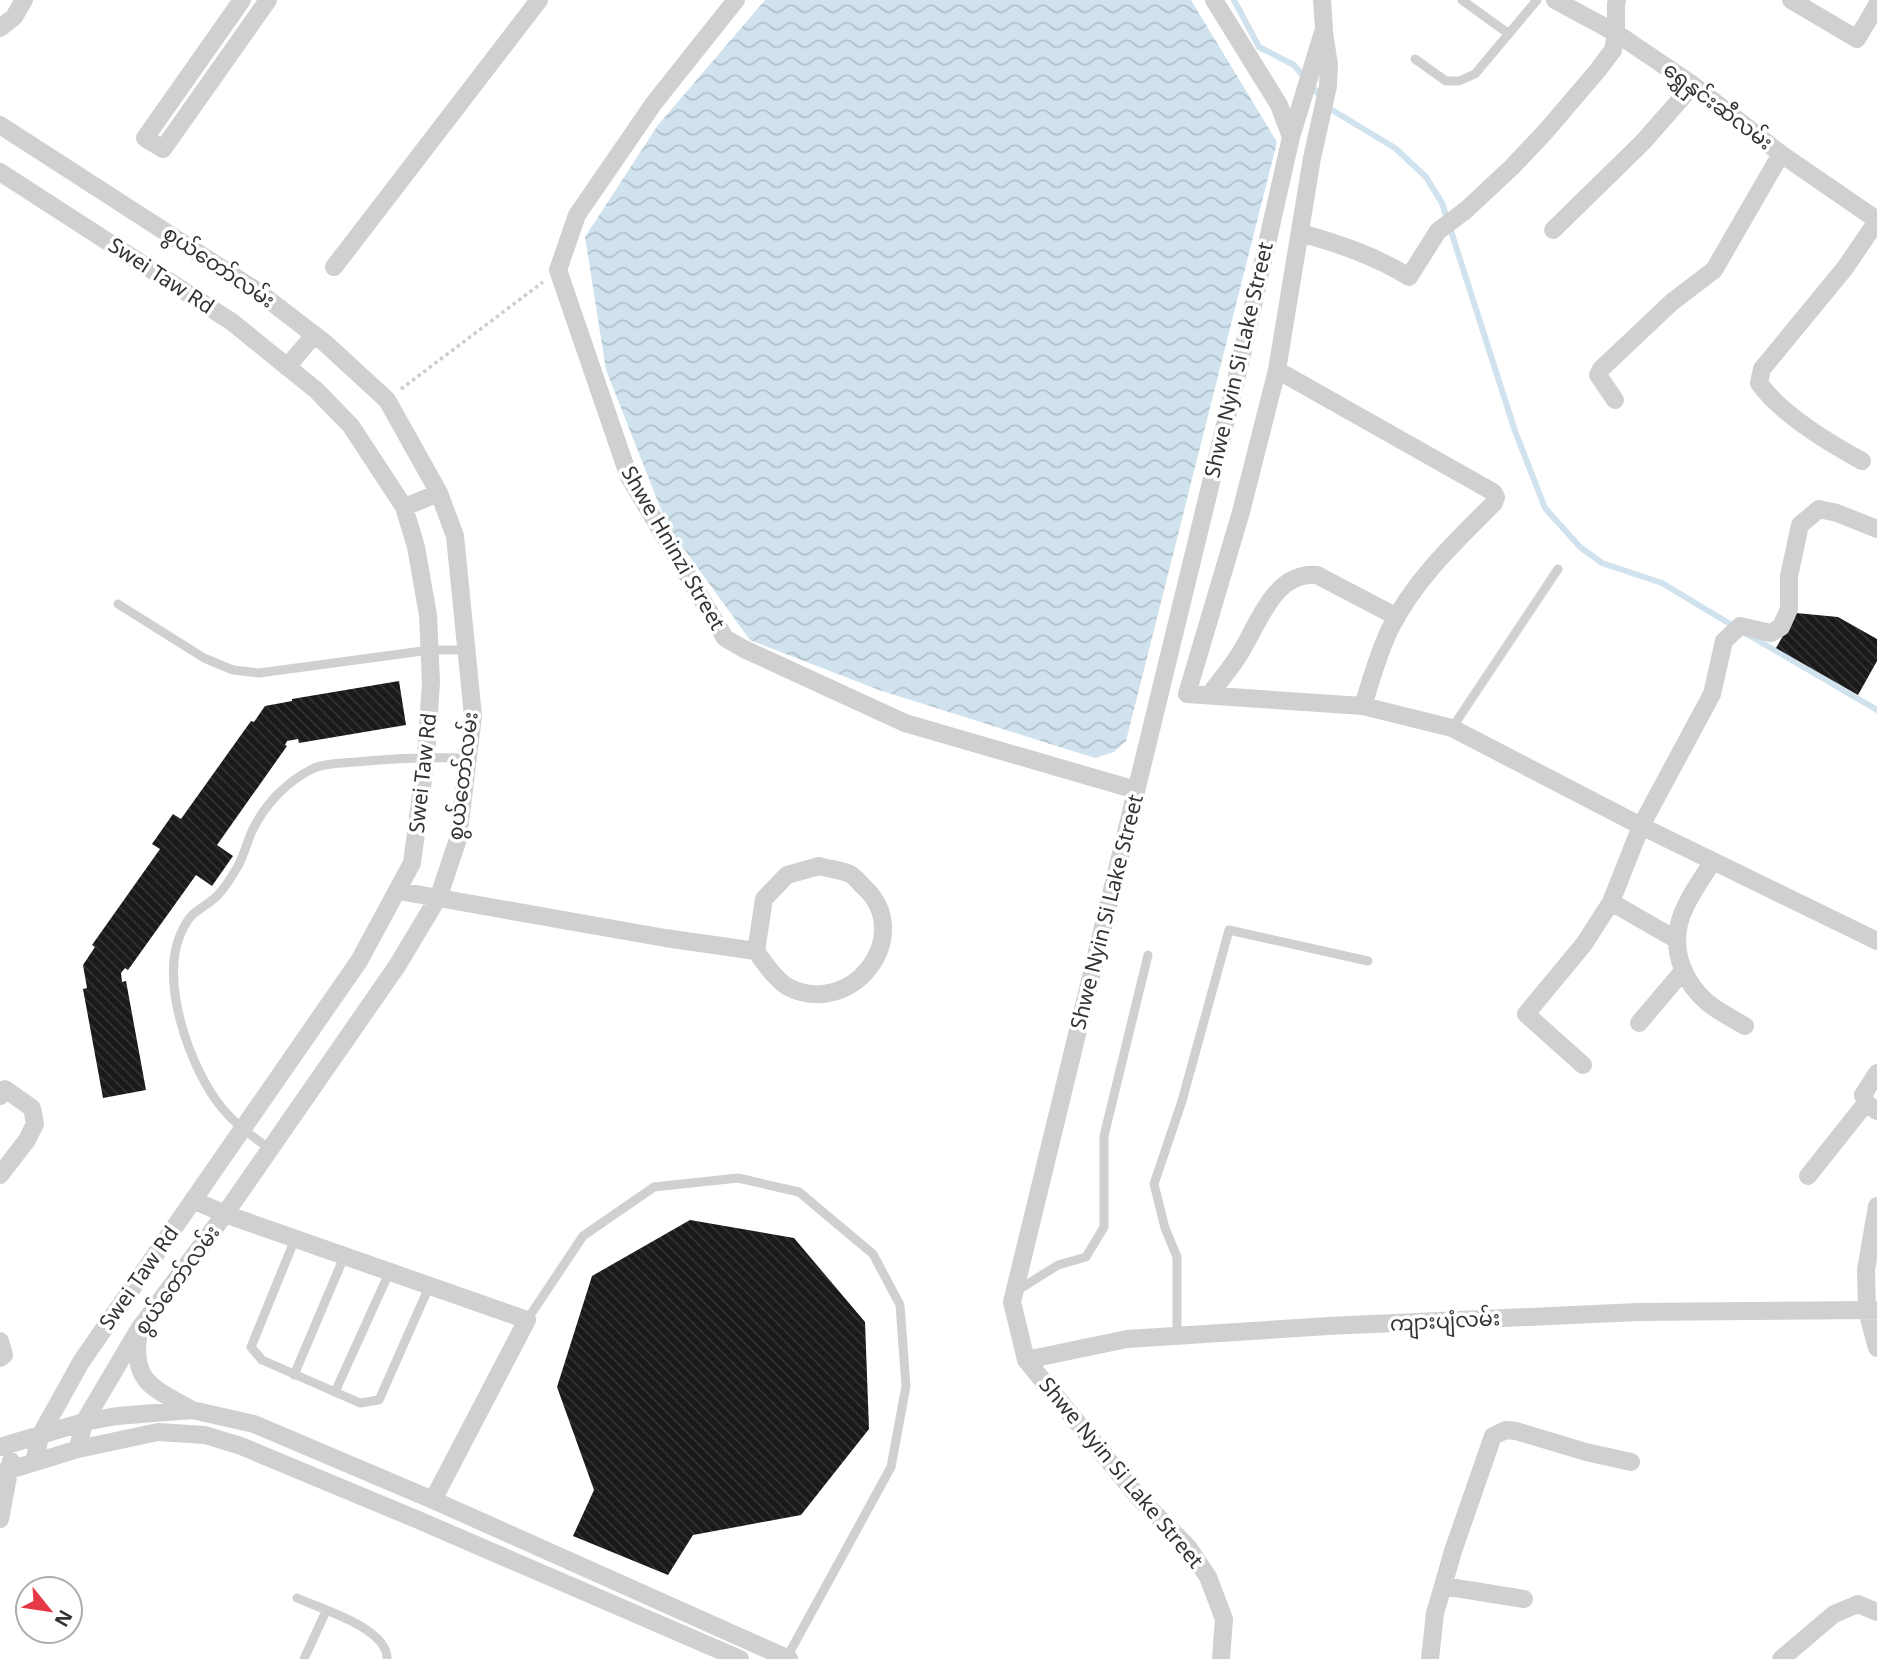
<svg xmlns="http://www.w3.org/2000/svg" width="1877" height="1659" viewBox="0 0 1877 1659" font-family="'Noto Sans','Noto Sans Myanmar',sans-serif">
	<style>
		.water { fill: url(#water-waves) }
		.lines { fill: none; stroke-linecap: round; stroke-linejoin: round }
		.stream { stroke: #cfe2ee; stroke-width: 6 }
		.building { fill: url(#building-back-hatch) }
		.path { stroke: #cdcdcd; stroke-width: 3.5; stroke-dasharray: 3.5 3.5; stroke-linecap: butt }
		.lane { stroke: #d0d0d0; stroke-width: 9 }
		.street { stroke: #d0d0d0; stroke-width: 18 }
		.labels { text-anchor: middle; stroke-width: 7; stroke-linejoin: round; paint-order: stroke }
		.street-label { font-size: 21px; fill: #333; stroke: #fff }
	</style>
	<defs>
		<pattern id="water-waves" width="16" height="10" patternUnits="userSpaceOnUse" patternTransform="scale(1.75)"><rect width="16" height="10" fill="#cfe2ee"/><path d="M0 5q4-4 8 0t8 0" fill="none" stroke="#b2c2cd"/></pattern>
		<pattern id="building-back-hatch" width="6" height="6" patternUnits="userSpaceOnUse" patternTransform="scale(1.75)"><rect width="6" height="6" fill="#1a1a1a"/><path d="M-1 5l2 2M0 0l6 6M5-1l2 2" fill="none" stroke="#333"/></pattern>
	</defs>
	<rect width="100%" height="100%" fill="#fff"/>
	<!-- water -->
	<path class="water" d="M 765,0 L 1191,0 L 1277,142 L 1126,741 L 1114,752 L 1095,758 L 879,690 L 750,640 L 668,527 L 606,370 L 585,237 L 658,125 Z"/>
	<g class="lines">
		<!-- stream -->
		<path class="stream" d="M 1234,0 L 1259,47 L 1294,65 L 1321,97
			M 1328,105 L 1332,110 L 1395,148 L 1426,177 L 1442,203 L 1515,431 L 1545,508 L 1580,547 L 1602,563 L 1662,583 L 1735,627
			M 1747,634 L 1877,710"/>
	</g>
	<!-- building -->
	<path class="building" d="M 1796,613 L 1838,617 L 1877,639 L 1877,661 L 1858,695 L 1776,648 Z
		M 399,681 L 406,725 L 299,743 L 298,739 L 287,741 L 285,745 L 287,746 L 217,845 L 233,856 L 212,886 L 196,875 L 128,970 L 125,968 L 121,973 L 122,982 L 126,981 L 146,1090 L 103,1098 L 83,989 L 87,988 L 83,965 L 95,947 L 92,945 L 160,849 L 152,844 L 173,814 L 181,819 L 251,721 L 254,722 L 265,706 L 292,701 L 292,699 Z
		M 690,1220 L 794,1238 L 865,1322 L 869,1429 L 801,1515 L 693,1535 L 668,1575 L 573,1536 L 594,1490 L 557,1387 L 592,1276 Z"/>
	<g class="lines">
		<!-- path -->
		<path class="path" d="M 401,389 L 543,282"/>
		<!-- lane -->
		<path class="lane" d="M 1462,0 L 1509,34
			M 1415,59 L 1446,81 L 1459,81 L 1475,74 L 1537,0
			M 118,604 L 204,658 L 233,670 L 259,673 L 430,650 L 466,650
			M 1452,728 L 1558,569
			M 270,1149 C 252,1136 236,1125 222,1108 C 190,1069 159,981 181,933 C 193,907 200,912 217,896 C 226,887 232,876 238,866 C 244,855 247,842 252,831 C 265,804 287,781 314,768 C 326,763 343,763 356,762 C 394,758 430,757 468,758
			M 295,1239 L 251,1347 L 262,1360 L 360,1403 L 379,1400 L 429,1287
			M 1015,1292 L 1058,1265 L 1086,1257 L 1104,1227 L 1104,1136 L 1148,955
			M 527,1320 L 583,1236 L 654,1187 L 738,1178 L 799,1192 L 873,1254 L 900,1305 L 906,1386 L 891,1467 L 786,1659
			M 1177,1336 L 1177,1257 L 1165,1228 L 1154,1184 L 1182,1101 L 1229,930 L 1368,961
			M 294,1375 L 344,1257
			M 335,1392 L 389,1273
			M 297,1598 C 321,1609 388,1628 387,1659
			M 304,1659 L 326,1611"/>
		<!-- street -->
		<path class="street" d="M 242,0 L 145,138 L 163,149 L 268,0
			M 736,0 L 654,103 L 577,215 L 558,270 L 629,477 L 725,638 L 744,649 L 905,723 L 1136,790
			M 1214,0 L 1279,105 L 1291,137
			M 1555,0 L 1616,33 L 1693,85 L 1781,154 L 1877,220
			M 1791,0 L 1857,39 L 1877,5
			M 0,28 L 14,17 L 24,0
			M 1324,32 L 1329,65 L 1328,86 L 1312,158 L 1277,370 L 1241,512 L 1187,694 L 1363,706 L 1452,728 L 1641,826 L 1877,941
			M 0,125 L 257,291 L 325,343 L 387,400 L 439,493 L 455,536 L 473,716 L 458,839 L 439,896 L 397,966 L 225,1214 L 139,1329 L 84,1422 L 78,1449
			M 0,172 L 232,322 L 316,390 L 351,426 L 404,507 L 416,547 L 428,615 L 431,682 L 426,757 L 412,863 L 359,961 L 81,1362 L 41,1434 L 34,1461
			M 1553,230 L 1643,142 L 1693,85
			M 1301,233 C 1339,244 1376,256 1409,277 L 1438,231 L 1466,210 L 1512,167 L 1546,131 L 1598,70 L 1613,50 L 1616,33 L 1616,4 L 1617,0
			M 334,267 L 539,0
			M 287,367 L 314,335
			M 1277,370 L 1493,492 L 1496,497 L 1494,503 C 1455,542 1415,579 1390,629 C 1378,654 1371,680 1363,706
			M 1615,400 L 1598,375 L 1601,369 L 1672,302 L 1714,270 L 1781,154
			M 1862,461 C 1831,444 1780,413 1759,383 L 1762,369 L 1845,268 L 1877,221
			M 404,507 L 439,493
			M 1210,694 C 1221,679 1233,666 1242,650 C 1260,620 1275,572 1317,575 L 1397,617
			M 1713,861 C 1701,880 1684,903 1679,924 C 1672,953 1685,984 1708,1003 C 1719,1012 1733,1019 1745,1026
			M 819,866 C 829,869 842,870 850,874 C 856,877 861,885 866,889 C 914,937 852,1019 788,987 C 776,980 764,963 756,951 L 764,899 L 787,875 Z
			M 399,891 L 665,938 L 756,951
			M 1611,902 L 1677,940
			M 1639,1023 L 1683,971
			M 1583,1065 L 1526,1014 L 1584,944 L 1611,902 L 1641,826 L 1712,694 L 1724,641 L 1740,626 L 1771,633 L 1781,627 L 1789,609 L 1789,576 L 1800,525 L 1819,509 L 1837,513 L 1877,529
			M 1877,1073 L 1863,1095 L 1866,1103 L 1877,1111
			M 0,1096 L 5,1089 L 32,1108 L 35,1124 L 27,1140 L 0,1175
			M 1808,1176 L 1866,1103
			M 193,1200 L 225,1214 L 527,1320 L 433,1500
			M 1877,1206 L 1866,1270 L 1867,1311 L 1877,1348
			M 138,1337 C 132,1385 157,1389 192,1410
			M 0,1341 L 4,1355 L 0,1358
			M 1026,1360 L 1127,1339 L 1329,1326 L 1638,1312 L 1877,1310
			M 0,1447 L 84,1422 L 117,1416 L 192,1410 L 254,1424 L 433,1500 L 789,1659
			M 0,1473 L 78,1449 L 158,1432 L 205,1435 L 241,1446 L 416,1519 L 740,1659
			M 0,1519 L 11,1461
			M 1443,1586 L 1453,1551 L 1493,1436 L 1506,1430 L 1516,1431 L 1586,1452 L 1631,1462
			M 1221,1659 L 1224,1619 L 1208,1577 L 1188,1547 L 1140,1499 L 1026,1360 L 1012,1302 L 1241,359 L 1291,137 L 1324,29 L 1322,0
			M 1430,1659 L 1435,1613 L 1443,1586 L 1524,1599
			M 1781,1659 L 1834,1614 L 1858,1604 L 1877,1612"/>
	</g>
	<g class="labels">
		<!-- street labels -->
		<g class="street-label">
			<text transform="translate(1718 106) rotate(37)" y="7">ရွှေနှင်းဆီလမ်း</text>
			<text transform="translate(219 267) rotate(34)" y="7">စွယ်တော်လမ်း</text>
			<text transform="translate(161 276) rotate(33)" y="7">Swei Taw Rd</text>
			<text transform="translate(1239 360) rotate(-77)" y="7">Shwe Nyin Si Lake Street</text>
			<text transform="translate(673 548) rotate(60)" y="7">Shwe Hninzi Street</text>
			<text transform="translate(423 773) rotate(-84)" y="7">Swei Taw Rd</text>
			<text transform="translate(463 776) rotate(-83)" y="7">စွယ်တော်လမ်း</text>
			<text transform="translate(1107 912) rotate(-76)" y="7">Shwe Nyin Si Lake Street</text>
			<text transform="translate(139 1278) rotate(-55)" y="7">Swei Taw Rd</text>
			<text transform="translate(177 1280) rotate(-54)" y="7">စွယ်တော်လမ်း</text>
			<text transform="translate(1445 1321) rotate(-3)" y="7">ကျားပျံလမ်း</text>
			<text transform="translate(1121 1473) rotate(50)" y="7">Shwe Nyin Si Lake Street</text>
		</g>
	</g>
	<!-- north arrow -->
	<g transform="translate(49 1610) rotate(120)"><circle r="33" fill="#ffffff" stroke="#adadad" stroke-width="2"/>
	<path d="M0-5L12 26L0 18L-12 26Z" fill="#e63946"/>
	<text y="-10" font-size="19" font-weight="bold" text-anchor="middle" fill="#333333">N</text>
	</g>
</svg>
